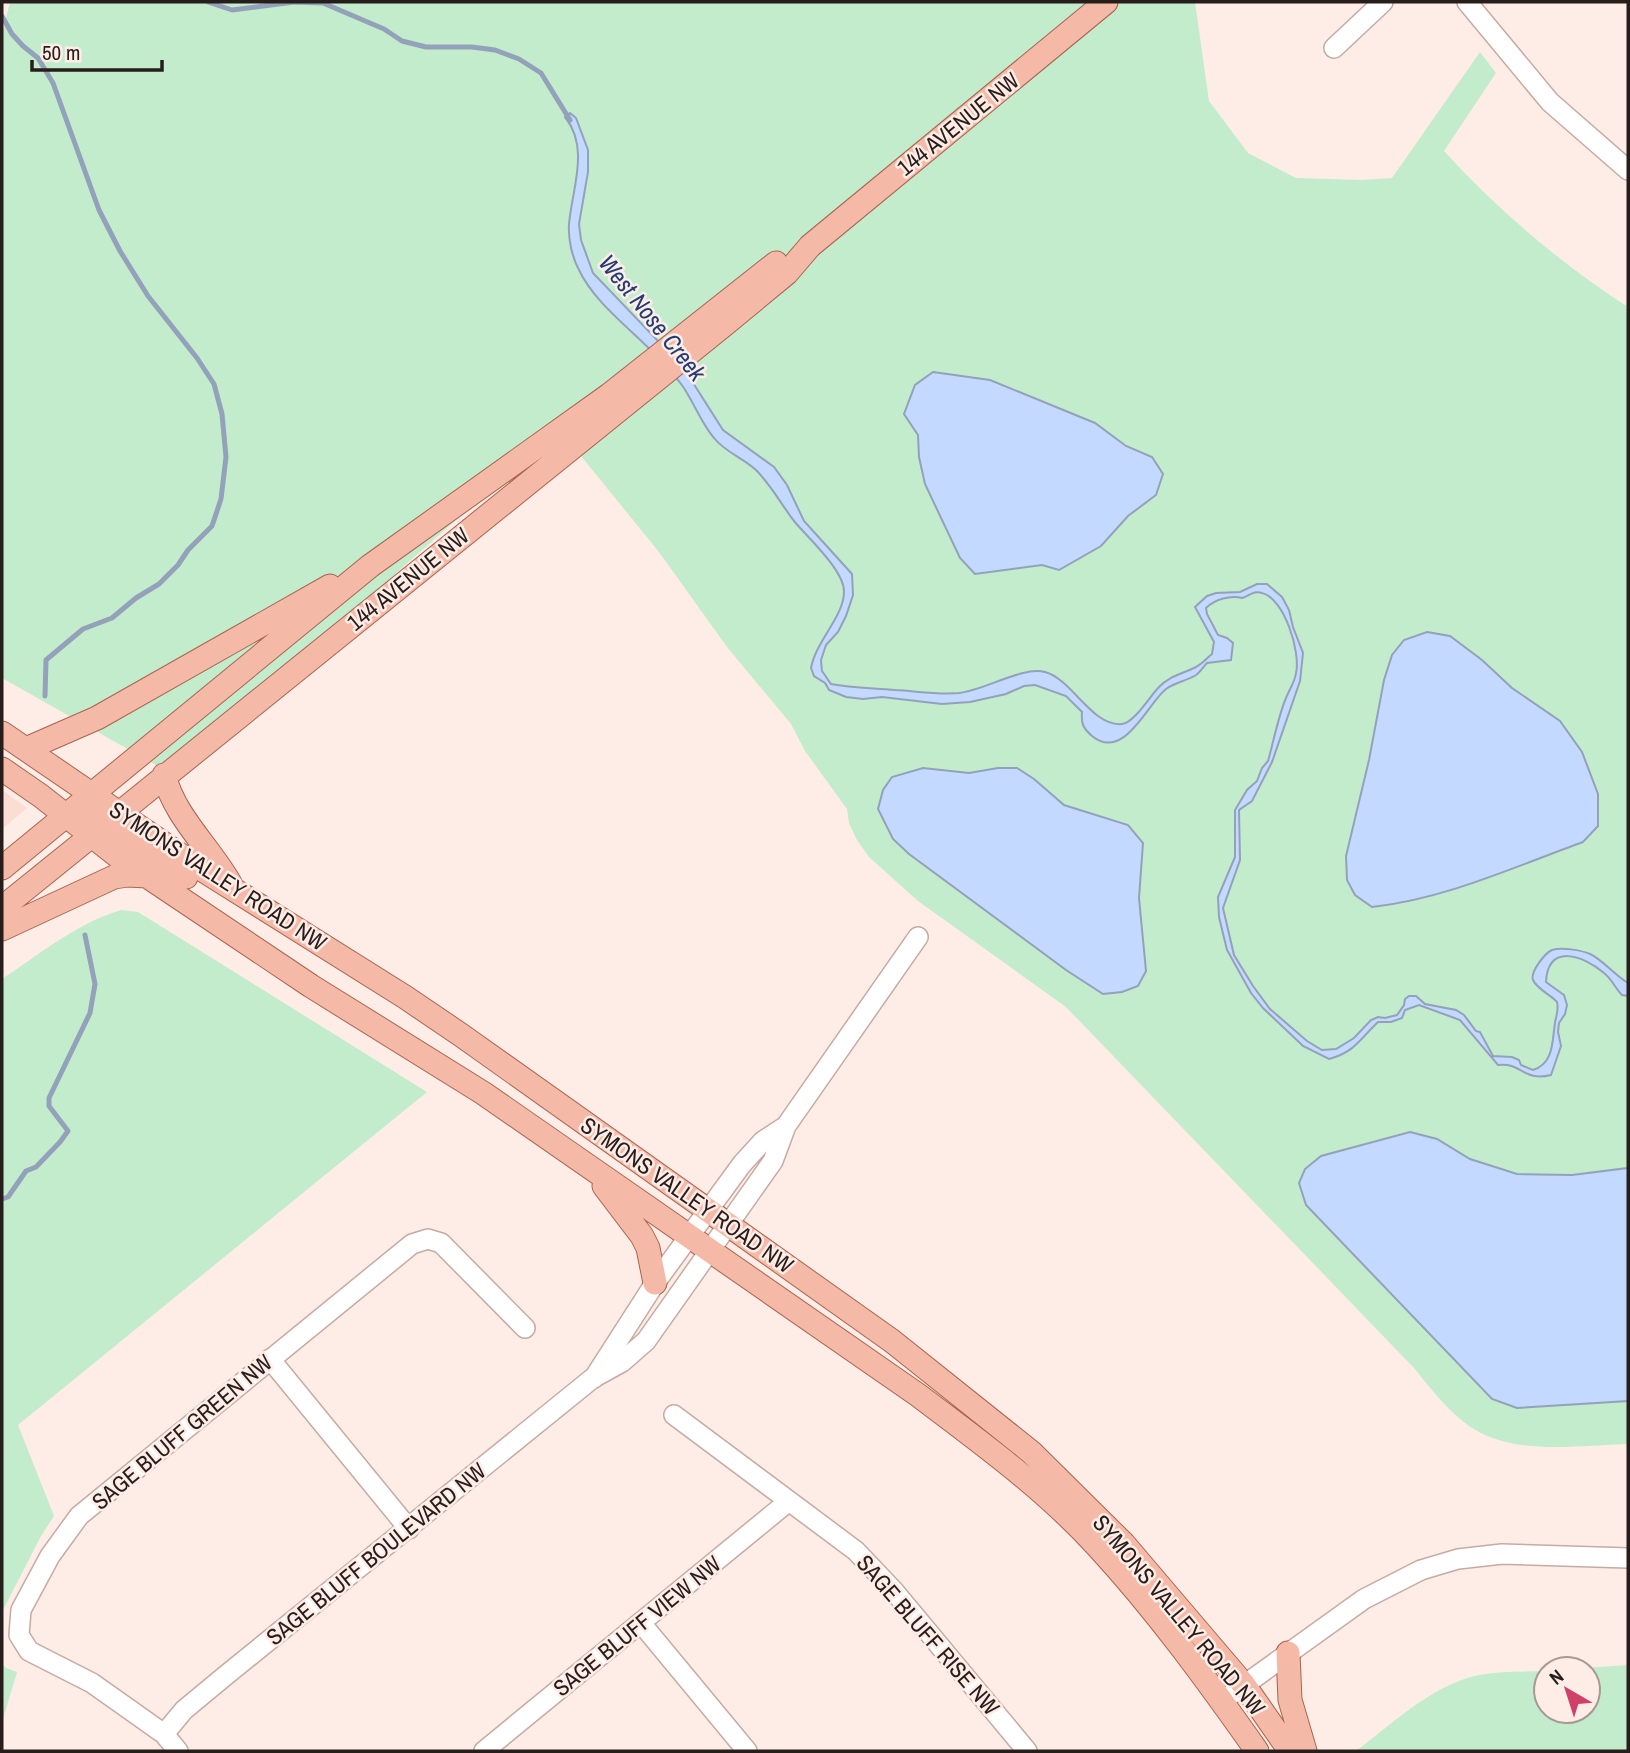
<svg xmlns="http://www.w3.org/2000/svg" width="1630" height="1753" viewBox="0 0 1630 1753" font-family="'Archivo Narrow',sans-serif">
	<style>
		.built { fill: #faddd3 }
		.green { fill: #c3eccc }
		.water { fill: #c3d9ff; stroke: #94a1ba; stroke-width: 2 }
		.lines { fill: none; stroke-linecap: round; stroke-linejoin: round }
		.stream { stroke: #94a1ba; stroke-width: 5 }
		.minor-casing { stroke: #c7aba2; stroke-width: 22 }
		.major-casing { stroke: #a8644f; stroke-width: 25 }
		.minor { stroke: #fff; stroke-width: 19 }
		.major { stroke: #f5b9a7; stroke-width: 23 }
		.labels { text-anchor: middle; stroke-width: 5; stroke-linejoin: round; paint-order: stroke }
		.street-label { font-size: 23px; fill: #271d1a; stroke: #feece6 }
		.water-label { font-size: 24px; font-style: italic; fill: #203e76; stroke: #feece6 }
	</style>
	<rect width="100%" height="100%" fill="#feece6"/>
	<!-- built -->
	<path class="built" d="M 2,790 L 27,808 L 2,829 Z"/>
	<!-- green -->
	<path class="green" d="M 10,2 L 1195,2 L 1209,101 L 1248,153 L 1296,178 L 1361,180 L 1392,178 L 1480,52 L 1496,73 L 1444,151 C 1499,211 1560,263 1628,307 L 1628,1444 C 1580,1445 1523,1455 1479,1432 C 1452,1417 1433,1391 1414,1368 L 1066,1007 L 918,901 L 869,857 L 857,840 L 849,823 L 847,809 L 805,751 L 791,724 L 727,647 L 659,552 L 559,429 L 170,773 L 2,678 L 2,34 Z
		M 121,910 L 138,912 L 427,1092 L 18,1425 L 54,1516 L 41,1536 L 2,1612 L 2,979 C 40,954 77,923 121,910 Z
		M 2,1664 L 6,1668 L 17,1672 L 2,1722 Z
		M 1628,1665 L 1628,1751 L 1356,1751 C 1392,1724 1430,1687 1475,1676 C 1497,1671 1523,1672 1546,1671 L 1546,1711 L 1588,1711 L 1588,1669 L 1568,1669 Z"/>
	<!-- water -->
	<path class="water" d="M 570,113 L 576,118 L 588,150 L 588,172 L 579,224 L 581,240 L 593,273 L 683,367 L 723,430 L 774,467 L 787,485 L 804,521 L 852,574 L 853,595 L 846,616 L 838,632 L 826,645 L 821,660 L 822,671 L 831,684 C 852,688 874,688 895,690 C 916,691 937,695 959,693 C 985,690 1023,666 1045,672 C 1072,679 1092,727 1122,724 C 1134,723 1150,696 1159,687 C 1169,676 1182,674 1196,667 C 1202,664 1207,658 1212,654 L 1214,642 L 1195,607 L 1207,596 L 1216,593 L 1240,592 L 1257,584 L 1267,584 L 1282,597 L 1289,610 L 1293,627 L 1303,653 L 1300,681 L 1272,762 L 1252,801 L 1239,810 L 1240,860 L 1223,908 L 1234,955 L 1253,986 L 1270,1009 L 1307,1041 L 1322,1050 L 1336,1049 L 1354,1038 L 1371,1020 L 1378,1017 L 1385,1018 L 1397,1015 L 1404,1005 L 1405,999 L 1409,996 L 1416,996 L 1425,1004 L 1456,1010 L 1464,1015 L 1476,1031 L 1480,1032 L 1493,1056 L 1512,1057 L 1519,1060 L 1521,1065 L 1533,1070 C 1554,1063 1552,1042 1555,1023 C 1556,1015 1559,1011 1557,1002 C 1551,995 1537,989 1533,980 C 1530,972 1545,953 1552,950 C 1561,947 1581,950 1590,954 C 1602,959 1614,975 1628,983 L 1628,996 L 1622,995 C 1615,988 1612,979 1604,973 C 1583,955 1548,943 1546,982 L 1564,995 L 1567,1005 L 1565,1014 L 1559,1023 L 1558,1032 L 1561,1046 L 1551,1075 C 1523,1082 1522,1062 1498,1065 L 1460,1020 L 1419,1005 L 1405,1010 L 1402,1018 L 1391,1022 L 1378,1022 C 1360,1039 1355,1052 1329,1059 L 1303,1046 L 1263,1008 L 1251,993 L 1227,950 L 1219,917 L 1218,897 L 1235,857 L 1235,810 L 1247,790 L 1257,781 L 1262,768 L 1268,761 C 1274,740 1278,717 1286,698 C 1289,690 1295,682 1296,673 C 1301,652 1284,598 1262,593 C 1253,590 1250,596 1242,598 C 1231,595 1215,599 1206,608 L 1207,614 L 1218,635 L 1227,638 L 1233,643 L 1231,660 L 1207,663 C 1204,666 1200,672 1196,675 C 1187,681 1175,682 1166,689 C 1147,704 1124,762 1092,736 C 1083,728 1081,724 1082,712 L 1066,696 L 1035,685 L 1024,686 L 1006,694 L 970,702 L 942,704 L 882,697 L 863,699 L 846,697 L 829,690 L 825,683 L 814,676 L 811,668 C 816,641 844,616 844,592 C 845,571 807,537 794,521 C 781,504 771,485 756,470 C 743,458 725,452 714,438 C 703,425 696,408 687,393 C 681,382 672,373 664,364 C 638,334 596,306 579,270 C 572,257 568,239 569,224 C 572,189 590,148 565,117 Z
		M 933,372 L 990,380 L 1095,423 L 1126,446 L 1152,457 L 1163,474 L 1156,495 L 1128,516 L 1101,546 L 1059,570 L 1042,565 L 975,574 L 960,558 L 925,484 L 919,457 L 918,435 L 904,414 L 915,385 Z
		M 1427,632 L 1450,636 L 1482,660 L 1512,688 L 1560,721 L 1582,752 L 1598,794 L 1598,826 L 1583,842 C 1514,867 1445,899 1372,907 L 1355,895 L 1347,880 L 1346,856 L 1369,760 L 1384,680 L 1392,655 L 1404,640 Z
		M 923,768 L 969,773 L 998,768 L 1017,768 L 1034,779 L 1064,805 L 1128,825 L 1143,843 L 1139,898 L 1146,971 L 1138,986 L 1122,992 L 1103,994 L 1066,970 L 909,854 L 893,839 L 878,809 L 883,790 L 892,777 Z
		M 1410,1132 L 1437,1139 L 1470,1159 L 1517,1174 L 1572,1175 L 1628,1168 L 1628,1401 L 1517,1408 L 1492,1399 L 1306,1205 L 1299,1183 L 1305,1169 L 1321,1156 Z"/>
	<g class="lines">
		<!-- stream -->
		<path class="stream" d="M 208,2 L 232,10 L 294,2 L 323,3 L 384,29 L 402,41 L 426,47 L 472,47 L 495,50 L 519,59 L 541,73 L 570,120
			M 2,16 L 12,34 L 23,46 L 38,58 L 53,83 L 99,210 L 120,251 L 148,296 L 197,358 L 214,384 L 222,414 L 226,457 L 221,499 L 212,526 L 188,550 L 178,565 L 159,584 L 136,598 L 112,618 L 83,629 L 46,660 L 45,696
			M 2,1199 L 8,1197 L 26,1171 L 36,1167 L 60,1142 L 68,1131 L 49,1106 L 49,1098 L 90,1013 L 95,984 L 85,935"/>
		<!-- minor casing -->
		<g class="minor-casing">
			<path id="minor" d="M 1467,2 L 1550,102 L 1628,170
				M 1334,48 L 1383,2
				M 270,1359 L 409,1529
				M 594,1378 L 655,1283 L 742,1164 L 763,1141 L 786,1126
				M 674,1415 L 856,1551 L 894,1591 L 1027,1751
				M 641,1623 L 747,1751
				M 1222,1701 L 1364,1599 L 1421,1570 L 1458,1559 L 1502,1554 L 1628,1558
				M 164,1734 L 184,1710 L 225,1676 L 593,1378 L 622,1362 L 646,1341 L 773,1161 L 786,1126 L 918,937
				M 178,1751 L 164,1734 L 92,1683 L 29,1651 L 19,1635 L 21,1610 L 50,1556 L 79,1516 L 412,1244 L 428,1239 L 441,1243 L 525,1328
				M 484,1751 L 789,1501"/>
		</g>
		<!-- major casing -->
		<g class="major-casing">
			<path id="major" d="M 2,733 L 201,869 L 405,997 L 461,1035 L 892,1341 L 1031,1452 L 1124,1544 L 1244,1685 L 1290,1751
				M 26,749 L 97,718 L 330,586
				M 2,769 L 41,796 L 120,858 L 311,986 L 483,1093 L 918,1395 C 980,1442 1044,1488 1097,1546 C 1156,1610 1207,1680 1257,1751
				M 164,775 C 175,818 210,847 231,885
				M 95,816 L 186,877
				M 2,868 L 370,566 L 609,395 L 776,263
				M 2,908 L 724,325 L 787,273 L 810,246 L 1106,2
				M 2,929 L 114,877 L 128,875 L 147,876
				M 604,1186 L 642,1236 L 648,1248 L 655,1283
				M 1288,1653 L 1290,1700 L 1305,1751"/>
		</g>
		<!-- minor -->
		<use href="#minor" class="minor"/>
		<!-- major -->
		<use href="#major" class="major"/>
	</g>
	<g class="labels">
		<!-- street labels -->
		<g class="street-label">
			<text transform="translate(958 124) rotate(-39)" y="8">144 AVENUE NW</text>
			<text transform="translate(408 579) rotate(-39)" y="8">144 AVENUE NW</text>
			<text transform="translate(218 876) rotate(33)" y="8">SYMONS VALLEY ROAD NW</text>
			<text transform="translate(687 1195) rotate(35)" y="8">SYMONS VALLEY ROAD NW</text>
			<text transform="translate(182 1432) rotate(-40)" y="8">SAGE BLUFF GREEN NW</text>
			<text transform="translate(376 1554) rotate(-39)" y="8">SAGE BLUFF BOULEVARD NW</text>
			<text transform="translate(1179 1615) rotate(50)" y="8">SYMONS VALLEY ROAD NW</text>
			<text transform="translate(637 1626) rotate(-39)" y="8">SAGE BLUFF VIEW NW</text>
			<text transform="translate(928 1635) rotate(49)" y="8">SAGE BLUFF RISE NW</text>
		</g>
		<!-- water labels -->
		<g class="water-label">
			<text transform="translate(652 318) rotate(51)" y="8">West Nose Creek</text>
		</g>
	</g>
	<!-- border -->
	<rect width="1630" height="1753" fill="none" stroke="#271d1a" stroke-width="7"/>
	<!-- north arrow -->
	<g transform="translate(1567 1690) rotate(321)"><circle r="33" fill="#feece6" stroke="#a89994" stroke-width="2"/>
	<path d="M0-5L12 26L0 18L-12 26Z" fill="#cf4168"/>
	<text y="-10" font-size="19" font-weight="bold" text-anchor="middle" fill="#271d1a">N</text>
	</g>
	<!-- scale -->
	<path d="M32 60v10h130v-10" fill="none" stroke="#271d1a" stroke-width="3.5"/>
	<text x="42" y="60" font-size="21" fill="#271d1a" stroke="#feece6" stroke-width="5" paint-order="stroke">50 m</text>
</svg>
